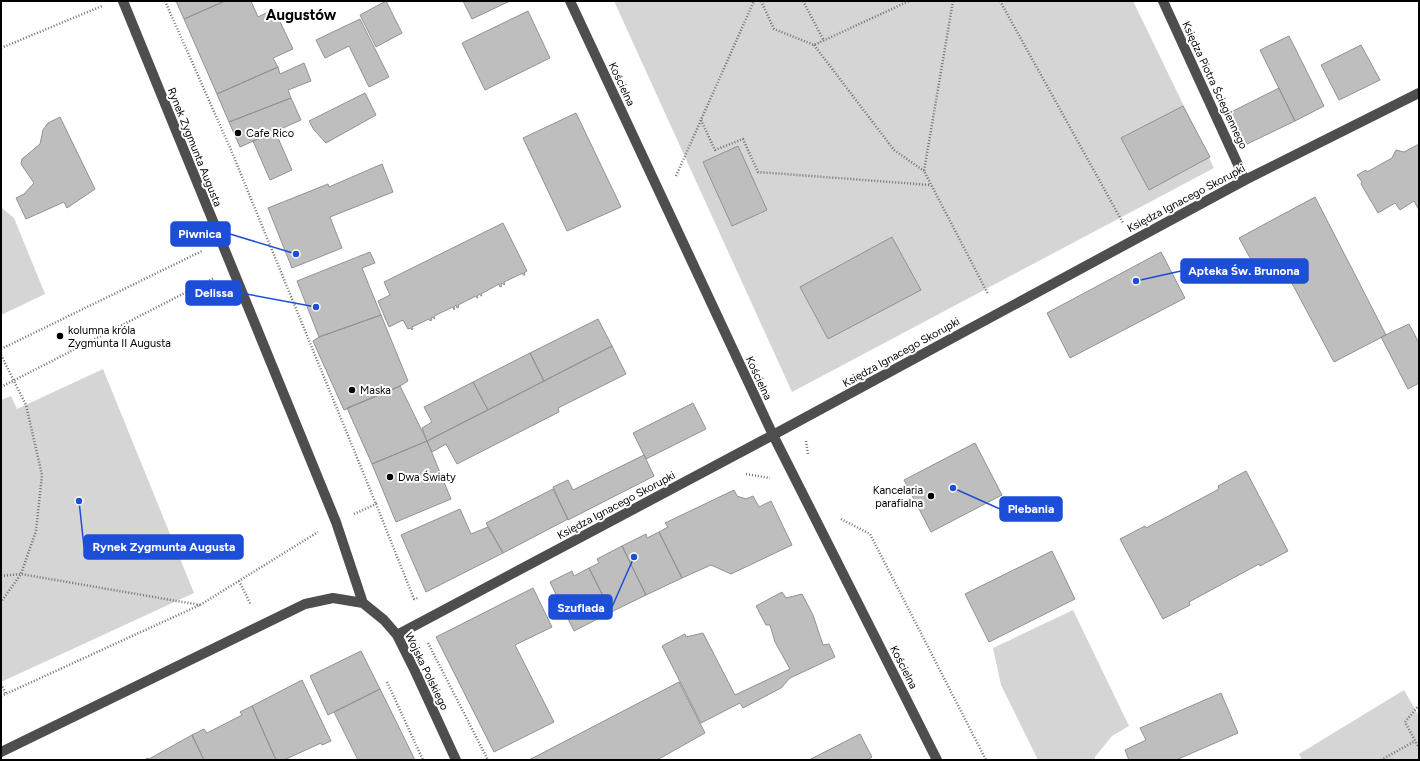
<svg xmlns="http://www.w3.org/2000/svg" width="1420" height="761" viewBox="0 0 1420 761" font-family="Figtree,sans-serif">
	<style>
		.green { fill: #d5d5d5 }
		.building { fill: #bebebe; stroke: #929292 }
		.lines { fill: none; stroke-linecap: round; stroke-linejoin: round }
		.path { stroke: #707070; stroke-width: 2.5; stroke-dasharray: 1 2; stroke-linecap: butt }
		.minor { stroke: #4e4e4e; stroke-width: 10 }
		.poi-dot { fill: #000; stroke: #fff; stroke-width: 1.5 }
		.labels { text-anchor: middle; stroke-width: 4; stroke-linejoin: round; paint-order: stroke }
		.street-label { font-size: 11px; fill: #000; stroke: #fff }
		.poi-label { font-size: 11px; fill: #000; stroke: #fff; text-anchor: start }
		.district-label { font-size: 15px; font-weight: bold; fill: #000; stroke: #fff }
		.leader { fill: none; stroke: #1d4ed8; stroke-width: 1.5 }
		.callout-dot { fill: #1d4ed8; stroke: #fff; stroke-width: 1.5 }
		.callout { fill: #1d4ed8; stroke: #1d4ed8; stroke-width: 1.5 }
		.callout-label { font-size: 12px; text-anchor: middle; font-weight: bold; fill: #fff }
	</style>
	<rect width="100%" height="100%" fill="#fff"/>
	<!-- green -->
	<path class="green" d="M 614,1 L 1133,1 L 1214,168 L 792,392 Z
		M 1,207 L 14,218 L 45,294 L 1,315 Z
		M 103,369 L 194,593 L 1,682 L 1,400 L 11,396 L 17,409 Z
		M 1073,610 L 1129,726 L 1112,736 L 1095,757 L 1095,760 L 1038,760 L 1001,685 L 993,648 Z
		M 1404,690 L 1419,716 L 1419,760 L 1302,760 L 1299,754 Z"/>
	<!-- building -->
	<path class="building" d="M 176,1 L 225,1 L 184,19 Z
		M 225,1 L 251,1 L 258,17 L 274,9 L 293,49 L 273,58 L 278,67 L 217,94 L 184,19 Z
		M 386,1 L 402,33 L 376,47 L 360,15 Z
		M 463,1 L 510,1 L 472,19 Z
		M 528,11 L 550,58 L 485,90 L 462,43 Z
		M 360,19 L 389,77 L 369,87 L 349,46 L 325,58 L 316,40 Z
		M 1289,36 L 1324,106 L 1295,121 L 1260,50 Z
		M 1361,45 L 1380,80 L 1339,100 L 1321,65 Z
		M 304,63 L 311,81 L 288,90 L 291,98 L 229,122 L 217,94 L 278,67 L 280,74 Z
		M 1279,88 L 1295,121 L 1245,145 L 1229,113 Z
		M 365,93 L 376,115 L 326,143 L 314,130 L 309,121 Z
		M 291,98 L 301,120 L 240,147 L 229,122 Z
		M 1183,106 L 1210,157 L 1149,190 L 1121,138 Z
		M 576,113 L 621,207 L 567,231 L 523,138 Z
		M 60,117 L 95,189 L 67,208 L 64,202 L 26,219 L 16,198 L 24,194 L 34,183 L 21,164 L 22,159 L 40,144 L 43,130 L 48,123 Z
		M 275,131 L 292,170 L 270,180 L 253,141 Z
		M 1419,144 L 1419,210 L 1414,201 L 1400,210 L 1395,203 L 1378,213 L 1361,184 L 1362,182 L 1357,175 L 1366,170 L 1367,172 L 1392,158 L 1396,150 L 1404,152 Z
		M 738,146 L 767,210 L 732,226 L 703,162 Z
		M 382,164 L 393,192 L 330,217 L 342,248 L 292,268 L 268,208 L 328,184 L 329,187 Z
		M 1315,197 L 1386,335 L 1334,362 L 1287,274 L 1278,278 L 1272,266 L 1259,274 L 1239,238 Z
		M 503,223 L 527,271 L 524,273 L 525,275 L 523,275 L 523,273 L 504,282 L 505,284 L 504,285 L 503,283 L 501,284 L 502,286 L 500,287 L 499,284 L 481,294 L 482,296 L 481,296 L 480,294 L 477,296 L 478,298 L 477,298 L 476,296 L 458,305 L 459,307 L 457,308 L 456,305 L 454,307 L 455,309 L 454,310 L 453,307 L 434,316 L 435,318 L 434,319 L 433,317 L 431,318 L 432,320 L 430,321 L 429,319 L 412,327 L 413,329 L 412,330 L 411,328 L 408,329 L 403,320 L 389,327 L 378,301 L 390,295 L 384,282 Z
		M 892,237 L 921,290 L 828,339 L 800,287 Z
		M 370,252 L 375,263 L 362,268 L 381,315 L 319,337 L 297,281 Z
		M 1161,252 L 1185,298 L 1070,358 L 1047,313 Z
		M 381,315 L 408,381 L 400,386 L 344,410 L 313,341 L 319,337 Z
		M 598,319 L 612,346 L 544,381 L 530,353 Z
		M 1409,324 L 1419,343 L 1419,383 L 1408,389 L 1381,337 Z
		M 612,346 L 626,374 L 558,408 L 559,412 L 457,464 L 446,444 L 432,452 L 427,441 Z
		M 530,353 L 544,381 L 488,410 L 473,382 Z
		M 473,382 L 488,410 L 427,441 L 422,428 L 432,422 L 424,407 Z
		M 400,386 L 427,441 L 372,464 L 347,408 Z
		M 693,403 L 706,429 L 646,459 L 633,433 Z
		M 427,441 L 451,499 L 396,522 L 372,464 Z
		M 975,443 L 1002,495 L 931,532 L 904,480 Z
		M 644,455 L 654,476 L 568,520 L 553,487 L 568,480 L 573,490 Z
		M 1246,471 L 1288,551 L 1260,566 L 1259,564 L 1189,602 L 1190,605 L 1163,619 L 1120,539 L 1145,526 L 1146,528 L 1219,489 L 1218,486 Z
		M 553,489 L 568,519 L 503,553 L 486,523 Z
		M 734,490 L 737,496 L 746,499 L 753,496 L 759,507 L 771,501 L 792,545 L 731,574 L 711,565 L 682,578 L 659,532 L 668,527 L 665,523 Z
		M 460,509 L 471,534 L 488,527 L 503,553 L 426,592 L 401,535 Z
		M 659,532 L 682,578 L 646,595 L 622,546 L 646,534 L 647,538 Z
		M 622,546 L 646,595 L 611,612 L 589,568 L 599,563 L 597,559 Z
		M 1052,551 L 1075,599 L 989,642 L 965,594 Z
		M 589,568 L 611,612 L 574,631 L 550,582 L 572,571 L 574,576 Z
		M 533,588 L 552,627 L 515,645 L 554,722 L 494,752 L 436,637 Z
		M 782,592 L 786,598 L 802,594 L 813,615 L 823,645 L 829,644 L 835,657 L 790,678 L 781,688 L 743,708 L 740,703 L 701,723 L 662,646 L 685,634 L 686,637 L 703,633 L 735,695 L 790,669 L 775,642 L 770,625 L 766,625 L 756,606 Z
		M 361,651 L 380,689 L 328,715 L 310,676 Z
		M 302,680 L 331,741 L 322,745 L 321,743 L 284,760 L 276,760 L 252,706 Z
		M 679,682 L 705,733 L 657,760 L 529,760 Z
		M 380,689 L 415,760 L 358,760 L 334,712 Z
		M 1221,693 L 1238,733 L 1176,760 L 1129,760 L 1125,750 L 1146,740 L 1140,728 Z
		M 252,706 L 276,760 L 204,760 L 192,735 L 204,729 L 207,733 L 242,715 L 240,712 Z
		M 860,734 L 872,757 L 867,760 L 809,760 Z
		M 192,735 L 204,760 L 144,760 L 148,758 L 149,759 Z"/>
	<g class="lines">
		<!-- path -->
		<path class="path" d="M 165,1 L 231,150 L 376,504
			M 761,1 L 774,29 L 814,45 L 909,1
			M 803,1 L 824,41
			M 953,1 L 924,171 L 988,294
			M 1000,1 L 1123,223
			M 814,45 L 894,150 L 924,171
			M 1,48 L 102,6
			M 701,120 L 715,150 L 743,139 L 758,172 L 930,185
			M 676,176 L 754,1
			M 1,349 L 202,251
			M 1,355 L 26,405 L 42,475 L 36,531 L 21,574 L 1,602
			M 1,387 L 214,278
			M 806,441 L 808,454
			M 746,474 L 770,478
			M 354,514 L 376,504 L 414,599 L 418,598
			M 841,519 L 870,534 L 986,760
			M 1,576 L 21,574 L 200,605
			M 239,581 L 251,605
			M 428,643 L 488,760
			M 387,682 L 423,760
			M 1,684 L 6,694
			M 1,696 L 200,605 L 318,532
			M 1419,705 L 1405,722 L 1419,748
			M 1381,760 L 1415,741"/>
		<!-- minor -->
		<path class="minor" d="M 123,1 L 336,522 L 363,603
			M 570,1 L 773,435 L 937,760
			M 1163,1 L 1245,180
			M 363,603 L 384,620 L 397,635 L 414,669 L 456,760
			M 397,635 L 773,435 L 1245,180 L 1419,93
			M 1,752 L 305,604 L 333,598 L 363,603"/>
	</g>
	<!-- markers -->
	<g class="poi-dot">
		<circle cx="238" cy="133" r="4"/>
		<circle cx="60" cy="336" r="4"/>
		<circle cx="352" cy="390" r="4"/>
		<circle cx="390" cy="477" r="4"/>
		<circle cx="931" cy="496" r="4"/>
	</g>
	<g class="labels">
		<!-- street labels -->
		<g class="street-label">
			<text transform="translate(622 84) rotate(65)" y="4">Kościelna</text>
			<text transform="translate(1215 85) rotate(65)" y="4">Księdza Piotra Ściegiennego</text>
			<text transform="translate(195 147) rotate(68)" y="4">Rynek Zygmunta Augusta</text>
			<text transform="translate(1186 198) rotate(-28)" y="4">Księdza Ignacego Skorupki</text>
			<text transform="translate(901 352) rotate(-29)" y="4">Księdza Ignacego Skorupki</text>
			<text transform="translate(759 378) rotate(65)" y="4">Kościelna</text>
			<text transform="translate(616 505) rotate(-28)" y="4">Księdza Ignacego Skorupki</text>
			<text transform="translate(904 667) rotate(63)" y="4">Kościelna</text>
			<text transform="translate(427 671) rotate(64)" y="4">Wojska Polskiego</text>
		</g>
		<!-- poi labels -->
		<g class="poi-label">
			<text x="246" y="137">Cafe Rico</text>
			<text x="68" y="334">kolumna króla<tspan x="68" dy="13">Zygmunta II Augusta</tspan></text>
			<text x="360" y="394">Maska</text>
			<text x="398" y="481">Dwa Światy</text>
			<text x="923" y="494" text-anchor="end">Kancelaria<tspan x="923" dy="13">parafialna</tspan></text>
		</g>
		<!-- district labels -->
		<g class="district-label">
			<text x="301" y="20">Augustów</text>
		</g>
	</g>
	<!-- callouts -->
	<path class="leader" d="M296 254L230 234M1136 281L1181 271M316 307L241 293M953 488L1000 509M79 501L84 547M634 557L612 607"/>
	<g class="callout-dot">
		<circle cx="296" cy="254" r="4"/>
		<circle cx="1136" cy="281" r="4"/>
		<circle cx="316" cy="307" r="4"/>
		<circle cx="953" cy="488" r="4"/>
		<circle cx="79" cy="501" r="4"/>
		<circle cx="634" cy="557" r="4"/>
	</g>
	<g class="callout">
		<rect x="171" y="222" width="59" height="24" rx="4"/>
		<rect x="1181" y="259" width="127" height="24" rx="4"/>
		<rect x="186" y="281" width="55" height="24" rx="4"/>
		<rect x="1000" y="497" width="62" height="24" rx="4"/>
		<rect x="84" y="535" width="159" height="24" rx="4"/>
		<rect x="549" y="595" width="63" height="24" rx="4"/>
	</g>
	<g class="callout-label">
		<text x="200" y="238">Piwnica</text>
		<text x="1244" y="275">Apteka Św. Brunona</text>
		<text x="214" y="297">Delissa</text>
		<text x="1031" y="513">Plebania</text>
		<text x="164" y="551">Rynek Zygmunta Augusta</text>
		<text x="581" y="612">Szuflada</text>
	</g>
	<!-- border -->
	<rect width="1420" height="761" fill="none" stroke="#000000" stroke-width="4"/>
</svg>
